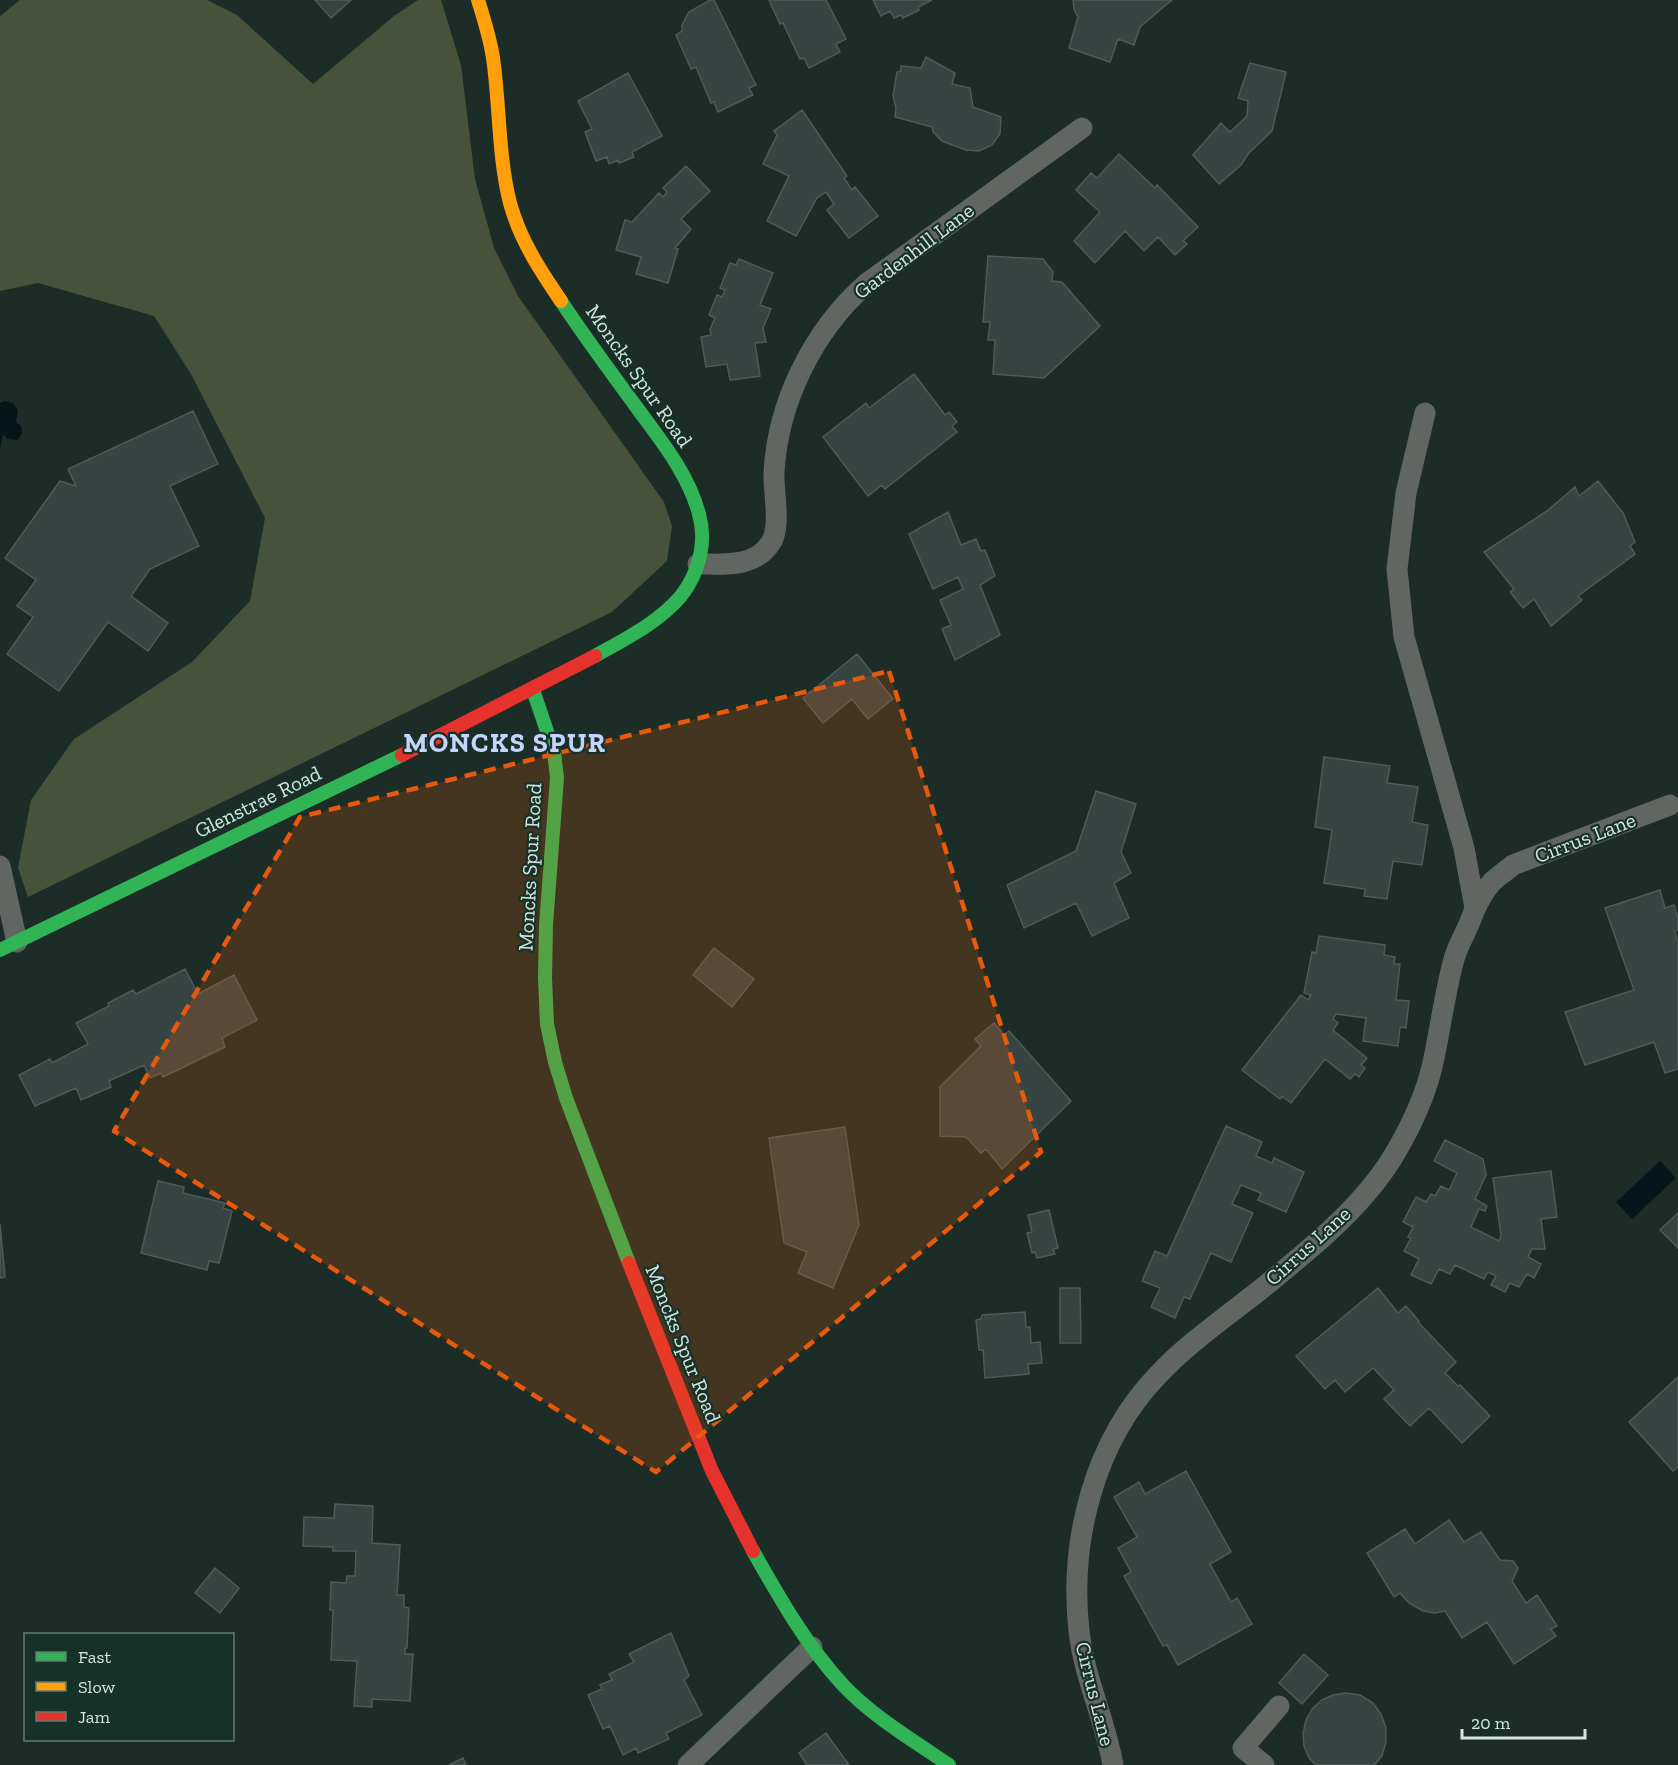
<svg xmlns="http://www.w3.org/2000/svg" width="1678" height="1765" viewBox="0 0 1678 1765" font-family="'Zilla Slab',serif">
	<style>
		.green { fill: #46533a }
		.water { fill: #03171a }
		.building { fill: #364542; stroke: #4e5b58; stroke-width: 1.5 }
		.lines { fill: none; stroke-linecap: round; stroke-linejoin: round }
		.lane { stroke: #616662; stroke-width: 21 }
		.fast { stroke: #30b455; stroke-width: 14 }
		.slow { stroke: #ff9f0a; stroke-width: 14 }
		.jam { stroke: #e5322d; stroke-width: 14 }
		.marked { fill: #e8590c; fill-opacity: 0.2; stroke: #e8590c; stroke-width: 4.5; stroke-dasharray: 12 8; stroke-linejoin: round }
		.labels { text-anchor: middle; stroke-width: 4.5; stroke-linejoin: round; paint-order: stroke }
		.street-label { font-size: 21px; fill: #d6e6df; stroke: #163228 }
		.district-label { font-size: 27px; font-weight: bold; letter-spacing: 1.5px; fill: #c7d3fd; stroke: #163228 }
	</style>
	<rect width="100%" height="100%" fill="#1c2c26"/>
	<!-- green -->
	<path class="green" d="M 20,0 L 207,0 L 237,15 L 313,84 L 394,16 L 418,0 L 441,0 L 461,65 L 475,179 L 494,248 L 518,296 L 664,502 L 672,526 L 667,561 L 612,612 L 28,897 L 18,868 L 31,800 L 74,739 L 192,662 L 250,601 L 265,518 L 191,374 L 154,316 L 38,283 L 0,291 L 0,16 Z"/>
	<!-- water -->
	<path class="water" d="M 5,401 L 13,403 L 18,410 L 16,422 L 21,426 L 22,433 L 18,440 L 7,439 L 3,434 L 0,449 L 0,403 Z
		M 1660,1161 L 1676,1178 L 1632,1219 L 1616,1202 Z"/>
	<!-- building -->
	<path class="building" d="M 315,0 L 351,0 L 331,18 Z
		M 710,0 L 714,0 L 756,85 L 749,88 L 753,95 L 718,112 L 714,102 L 711,103 L 696,67 L 691,69 L 676,35 L 682,31 L 682,25 L 689,12 Z
		M 769,0 L 826,0 L 846,39 L 836,44 L 840,52 L 809,68 L 804,58 L 800,59 L 783,23 L 780,24 Z
		M 873,0 L 932,0 L 918,7 L 919,10 L 903,18 L 901,15 L 894,18 L 890,11 L 881,16 Z
		M 1172,0 L 1140,27 L 1134,45 L 1118,39 L 1110,62 L 1069,48 L 1078,17 L 1074,9 L 1073,0 Z
		M 926,57 L 955,73 L 952,84 L 970,88 L 973,107 L 1001,117 L 1000,134 L 992,145 L 979,151 L 966,150 L 942,141 L 933,132 L 932,127 L 895,117 L 896,108 L 893,96 L 897,72 L 901,71 L 901,66 L 921,68 Z
		M 1250,63 L 1286,72 L 1272,131 L 1249,153 L 1241,165 L 1219,184 L 1193,155 L 1221,123 L 1230,132 L 1247,116 L 1248,101 L 1238,98 Z
		M 628,73 L 662,136 L 632,152 L 634,157 L 619,163 L 618,160 L 609,164 L 607,157 L 596,161 L 585,132 L 592,129 L 578,101 Z
		M 802,110 L 847,176 L 844,178 L 852,190 L 855,187 L 878,216 L 849,238 L 827,210 L 834,204 L 826,192 L 817,198 L 796,236 L 767,221 L 789,176 L 763,164 L 777,135 L 774,131 Z
		M 1119,154 L 1155,188 L 1157,185 L 1198,227 L 1183,241 L 1187,244 L 1175,255 L 1158,237 L 1144,251 L 1125,231 L 1095,263 L 1074,241 L 1100,212 L 1076,190 L 1091,173 L 1097,178 Z
		M 686,166 L 710,191 L 681,219 L 691,229 L 675,248 L 678,249 L 668,283 L 636,274 L 641,257 L 616,250 L 625,220 L 632,222 L 659,193 L 663,197 L 667,192 L 663,188 Z
		M 988,256 L 1043,259 L 1053,272 L 1052,281 L 1062,282 L 1100,326 L 1044,378 L 993,374 L 995,340 L 988,340 L 990,322 L 983,322 Z
		M 739,259 L 773,273 L 760,305 L 771,309 L 763,328 L 766,342 L 755,343 L 760,376 L 732,380 L 730,380 L 727,364 L 706,367 L 701,337 L 711,335 L 710,329 L 715,318 L 709,315 L 717,295 L 722,297 L 725,290 L 720,288 L 730,263 L 736,265 Z
		M 914,374 L 945,415 L 949,412 L 957,422 L 952,426 L 957,432 L 885,489 L 882,485 L 868,496 L 823,437 L 866,403 L 869,408 Z
		M 193,411 L 218,464 L 170,486 L 199,546 L 150,569 L 131,596 L 168,623 L 148,651 L 108,622 L 59,691 L 7,654 L 33,617 L 17,606 L 36,580 L 5,558 L 60,481 L 76,486 L 68,469 Z
		M 1598,481 L 1623,513 L 1635,542 L 1630,546 L 1635,554 L 1578,596 L 1582,600 L 1551,626 L 1534,599 L 1523,608 L 1510,592 L 1514,589 L 1484,552 L 1547,511 L 1575,487 L 1579,496 Z
		M 948,512 L 961,545 L 976,539 L 981,551 L 985,550 L 995,576 L 980,585 L 1000,635 L 955,660 L 942,629 L 951,625 L 940,600 L 963,589 L 958,577 L 933,589 L 909,534 Z
		M 857,654 L 893,699 L 868,719 L 852,699 L 823,723 L 803,698 Z
		M 1324,757 L 1390,766 L 1387,783 L 1418,787 L 1412,822 L 1428,825 L 1422,865 L 1393,861 L 1387,899 L 1364,896 L 1365,889 L 1324,883 L 1332,830 L 1315,827 Z
		M 1096,791 L 1136,804 L 1121,852 L 1131,873 L 1114,883 L 1129,918 L 1092,936 L 1076,903 L 1024,928 L 1007,885 L 1076,851 Z
		M 1660,890 L 1665,908 L 1674,905 L 1678,919 L 1678,930 L 1674,931 L 1678,942 L 1678,1069 L 1665,1073 L 1654,1042 L 1585,1065 L 1565,1012 L 1634,990 L 1605,908 Z
		M 1319,936 L 1385,945 L 1384,955 L 1395,957 L 1394,964 L 1400,964 L 1396,1000 L 1409,1001 L 1406,1028 L 1400,1027 L 1398,1046 L 1363,1041 L 1366,1018 L 1336,1014 L 1333,1019 L 1338,1023 L 1333,1030 L 1367,1058 L 1361,1065 L 1365,1068 L 1359,1077 L 1355,1074 L 1350,1079 L 1325,1059 L 1291,1103 L 1282,1096 L 1280,1099 L 1242,1070 L 1301,995 L 1308,1000 L 1311,995 L 1304,993 L 1312,952 L 1316,953 Z
		M 714,948 L 754,979 L 732,1007 L 693,975 Z
		M 185,969 L 198,994 L 234,975 L 257,1020 L 222,1038 L 225,1047 L 163,1077 L 161,1073 L 150,1078 L 144,1065 L 109,1081 L 111,1087 L 81,1100 L 76,1088 L 35,1106 L 19,1075 L 50,1059 L 52,1063 L 88,1044 L 76,1023 L 109,1006 L 108,1003 L 133,990 L 136,994 Z
		M 994,1023 L 1004,1035 L 1009,1031 L 1071,1101 L 1002,1169 L 986,1149 L 981,1153 L 966,1137 L 940,1136 L 940,1087 L 981,1046 L 975,1039 Z
		M 1226,1126 L 1262,1142 L 1256,1156 L 1272,1163 L 1274,1158 L 1304,1172 L 1286,1212 L 1258,1200 L 1261,1193 L 1241,1185 L 1232,1204 L 1253,1213 L 1231,1262 L 1211,1253 L 1190,1299 L 1184,1297 L 1175,1318 L 1151,1307 L 1160,1288 L 1142,1281 L 1155,1251 L 1167,1256 Z
		M 845,1127 L 859,1225 L 833,1288 L 798,1273 L 807,1252 L 784,1243 L 769,1138 Z
		M 1445,1140 L 1483,1159 L 1486,1175 L 1475,1199 L 1487,1206 L 1485,1211 L 1479,1209 L 1471,1227 L 1499,1241 L 1501,1236 L 1493,1178 L 1551,1171 L 1557,1217 L 1541,1219 L 1545,1249 L 1532,1249 L 1528,1257 L 1541,1264 L 1534,1278 L 1527,1274 L 1519,1287 L 1510,1283 L 1505,1292 L 1491,1285 L 1496,1276 L 1488,1272 L 1484,1279 L 1455,1265 L 1450,1274 L 1439,1269 L 1431,1284 L 1411,1275 L 1419,1259 L 1404,1251 L 1411,1238 L 1408,1237 L 1413,1227 L 1403,1222 L 1416,1197 L 1426,1202 L 1431,1194 L 1435,1196 L 1441,1186 L 1449,1190 L 1457,1173 L 1434,1161 Z
		M 158,1181 L 184,1187 L 183,1193 L 225,1203 L 223,1208 L 232,1211 L 219,1263 L 209,1261 L 207,1270 L 141,1253 Z
		M 1049,1210 L 1058,1248 L 1053,1249 L 1055,1254 L 1037,1258 L 1035,1252 L 1032,1253 L 1027,1233 L 1032,1232 L 1028,1215 Z
		M 1678,1213 L 1678,1248 L 1660,1230 Z
		M 0,1224 L 5,1277 L 0,1278 Z
		M 1060,1288 L 1080,1288 L 1081,1343 L 1060,1343 Z
		M 1378,1288 L 1398,1313 L 1406,1306 L 1419,1321 L 1418,1322 L 1456,1362 L 1445,1373 L 1458,1386 L 1460,1385 L 1490,1416 L 1462,1443 L 1429,1408 L 1410,1426 L 1384,1399 L 1394,1390 L 1373,1368 L 1345,1392 L 1335,1380 L 1325,1389 L 1296,1356 Z
		M 1025,1312 L 1026,1327 L 1030,1327 L 1031,1343 L 1040,1342 L 1042,1363 L 1028,1364 L 1029,1374 L 985,1378 L 983,1350 L 979,1350 L 976,1320 L 981,1319 L 982,1315 Z
		M 1678,1377 L 1678,1467 L 1673,1471 L 1629,1422 Z
		M 1186,1471 L 1231,1552 L 1210,1564 L 1231,1602 L 1237,1598 L 1252,1624 L 1178,1665 L 1167,1645 L 1163,1646 L 1124,1576 L 1131,1572 L 1118,1548 L 1137,1537 L 1114,1497 L 1139,1482 L 1145,1494 Z
		M 335,1504 L 373,1506 L 372,1543 L 400,1545 L 397,1595 L 404,1595 L 404,1607 L 409,1608 L 407,1648 L 405,1648 L 405,1654 L 413,1654 L 410,1701 L 372,1699 L 372,1707 L 354,1706 L 357,1661 L 331,1660 L 333,1610 L 330,1610 L 331,1582 L 346,1583 L 347,1576 L 355,1576 L 356,1551 L 333,1551 L 333,1547 L 303,1546 L 304,1517 L 334,1518 Z
		M 1449,1520 L 1464,1542 L 1481,1532 L 1500,1560 L 1513,1561 L 1518,1568 L 1512,1581 L 1526,1603 L 1537,1595 L 1557,1626 L 1551,1629 L 1556,1636 L 1514,1664 L 1487,1622 L 1462,1638 L 1445,1611 L 1435,1613 L 1423,1611 L 1409,1603 L 1400,1593 L 1394,1597 L 1367,1553 L 1405,1529 L 1415,1544 Z
		M 215,1568 L 239,1588 L 220,1613 L 195,1593 Z
		M 671,1633 L 689,1676 L 684,1680 L 702,1715 L 666,1733 L 669,1739 L 638,1753 L 636,1748 L 623,1755 L 610,1726 L 603,1729 L 588,1695 L 602,1689 L 600,1685 L 612,1680 L 609,1674 L 634,1662 L 629,1654 Z
		M 1304,1654 L 1328,1675 L 1302,1704 L 1279,1683 Z
		M 1346,1693 L 1360,1695 L 1373,1703 L 1381,1714 L 1386,1728 L 1386,1742 L 1382,1756 L 1374,1765 L 1316,1765 L 1309,1758 L 1304,1746 L 1303,1733 L 1306,1720 L 1312,1709 L 1322,1700 L 1333,1695 Z
		M 826,1733 L 849,1765 L 807,1765 L 799,1753 Z
		M 463,1758 L 466,1765 L 449,1765 Z"/>
	<g class="lines">
		<!-- lane -->
		<path class="lane" d="M 1425,413 L 1406,493 L 1397,569 L 1404,637 L 1464,848 L 1475,908
			M 698,564 C 722,564 754,568 770,544 C 782,527 773,493 774,472 C 778,402 813,331 866,284 L 1082,128
			M 0,866 L 17,942
			M 688,1765 L 812,1647
			M 1113,1765 C 1105,1719 1084,1677 1079,1631 C 1069,1541 1094,1441 1158,1375 C 1188,1343 1226,1317 1260,1290 C 1309,1250 1366,1205 1397,1150 C 1412,1124 1425,1096 1432,1067 C 1440,1032 1444,997 1453,963 C 1456,949 1464,936 1469,924 C 1475,908 1481,894 1492,882 C 1498,876 1506,871 1513,865 L 1670,805
			M 1264,1765 L 1243,1748 L 1279,1706"/>
		<!-- fast -->
		<path class="fast" d="M 561,301 C 586,339 613,375 640,412 C 663,443 689,476 699,514 C 707,542 699,573 681,596 C 658,623 625,639 595,656
			M 533,690 L 554,752 L 557,778 L 546,925 L 545,978 L 547,1024 L 555,1062 L 566,1098 L 629,1263
			M 0,950 L 402,755
			M 753,1551 C 779,1597 806,1645 843,1685 C 873,1717 913,1740 949,1765"/>
		<!-- slow -->
		<path class="slow" d="M 478,0 C 484,19 490,38 493,58 C 500,106 498,156 510,203 C 520,240 540,270 561,301"/>
		<!-- jam -->
		<path class="jam" d="M 402,755 L 595,656
			M 629,1263 L 712,1471 L 753,1551"/>
	</g>
	<!-- marked area -->
	<path class="marked" d="M 889,671 L 1041,1152 L 656,1472 L 114,1131 L 300,817 Z"/>
	<g class="labels">
		<!-- street labels -->
		<g class="street-label">
			<text transform="translate(914 251) rotate(-37)" y="7">Gardenhill Lane</text>
			<text transform="translate(639 376) rotate(55)" y="7">Moncks Spur Road</text>
			<text transform="translate(258 802) rotate(-26)" y="7">Glenstrae Road</text>
			<text transform="translate(1585 838) rotate(-21)" y="7">Cirrus Lane</text>
			<text transform="translate(530 867) rotate(-87)" y="7">Moncks Spur Road</text>
			<text transform="translate(1308 1246) rotate(-42)" y="7">Cirrus Lane</text>
			<text transform="translate(683 1344) rotate(68)" y="7">Moncks Spur Road</text>
			<text transform="translate(1095 1694) rotate(76)" y="7">Cirrus Lane</text>
		</g>
		<!-- district labels -->
		<g class="district-label">
			<text x="505" y="752">MONCKS SPUR</text>
		</g>
	</g>
	<!-- legend -->
	<rect x="24" y="1633" width="210" height="108" fill="#163228" stroke="#637a71" stroke-width="1.5"/>
	<rect x="36" y="1652" width="30" height="9" fill="#30b455" stroke="#637a71" stroke-width="1.5"/>
	<text x="78" y="1663" font-size="18" fill="#d6e6df">Fast</text>
	<rect x="36" y="1682" width="30" height="9" fill="#ff9f0a" stroke="#637a71" stroke-width="1.5"/>
	<text x="78" y="1693" font-size="18" fill="#d6e6df">Slow</text>
	<rect x="36" y="1712" width="30" height="9" fill="#e5322d" stroke="#637a71" stroke-width="1.5"/>
	<text x="78" y="1723" font-size="18" fill="#d6e6df">Jam</text>
	<!-- scale -->
	<path d="M1462 1729v9h123v-9" fill="none" stroke="#d6e6df" stroke-width="3"/>
	<text x="1471" y="1729" font-size="18" fill="#d6e6df" stroke="#163228" stroke-width="4.5" paint-order="stroke">20 m</text>
</svg>
